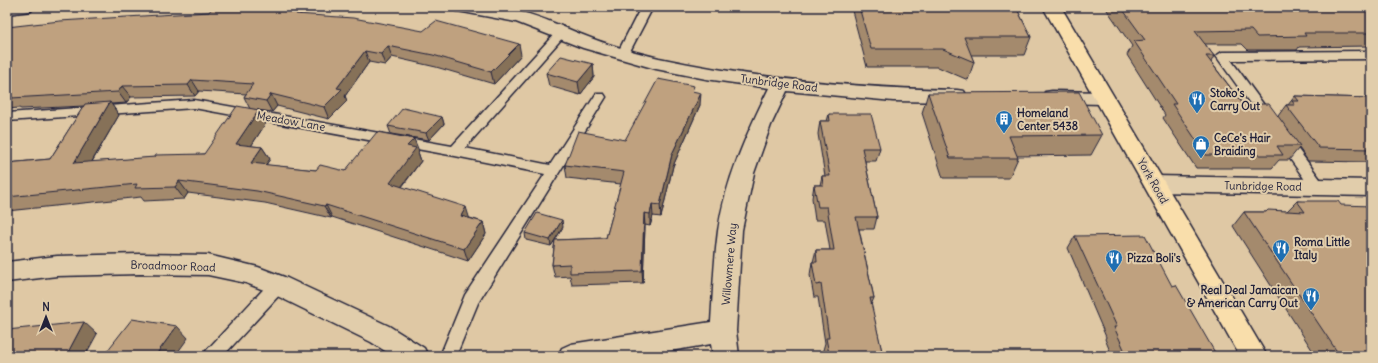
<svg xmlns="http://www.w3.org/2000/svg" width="1378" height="363" viewBox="0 0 1378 363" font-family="Delius,sans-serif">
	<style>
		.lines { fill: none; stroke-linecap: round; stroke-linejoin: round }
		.lane-casing { stroke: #22223b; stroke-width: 3 }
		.street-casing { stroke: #22223b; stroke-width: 3 }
		.primary-casing { stroke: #22223b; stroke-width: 3 }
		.lane { fill: #e1cdab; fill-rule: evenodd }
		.street { fill: #e1cdab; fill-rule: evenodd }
		.primary { fill: #f9deab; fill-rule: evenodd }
		.wall { fill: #a48a6d; stroke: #22223b }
		.shaded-wall { fill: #867159; stroke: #22223b }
		.building { fill: #bfa17f; stroke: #22223b }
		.labels { text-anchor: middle; stroke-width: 4; stroke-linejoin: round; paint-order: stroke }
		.street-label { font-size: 11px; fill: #22223b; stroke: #e1cdab }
		.poi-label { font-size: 11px; font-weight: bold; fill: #22223b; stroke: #e1cdab; text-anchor: start }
	</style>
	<rect width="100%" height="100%" fill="#dfc8a4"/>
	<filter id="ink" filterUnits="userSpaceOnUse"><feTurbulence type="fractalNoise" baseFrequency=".025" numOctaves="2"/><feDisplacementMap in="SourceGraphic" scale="8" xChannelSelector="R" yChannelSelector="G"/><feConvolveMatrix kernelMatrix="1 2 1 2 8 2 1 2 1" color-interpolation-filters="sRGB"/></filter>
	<g filter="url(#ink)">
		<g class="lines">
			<!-- lane casing -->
			<g class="lane-casing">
				<path id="lane" d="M 641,7 L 653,7 L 627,57 L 619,57 L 617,54 Z
					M 561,30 L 567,33 L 565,35 L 465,148 L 550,165 L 596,94 L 604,94 L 606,97 L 478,303 L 456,356 L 440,356 L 465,295 L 545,174 L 455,156 L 194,108 L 7,121 L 7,113 L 194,100 L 452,146 L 557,31 Z
					M 1371,51 L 1371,59 L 1231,60 L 1275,120 L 1274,123 L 1264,123 L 1216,56 L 1222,52 Z
					M 1283,134 L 1288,136 L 1323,183 L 1325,187 L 1323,191 L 1318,192 L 1313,191 L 1278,142 L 1276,139 L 1278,136 Z
					M 278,279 L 284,280 L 286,285 L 284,290 L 223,356 L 204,356 L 206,351 L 272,280 Z"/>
			</g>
			<!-- street casing -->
			<g class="street-casing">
				<path id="street" d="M 7,7 L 34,7 L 31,11 L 7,14 Z
					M 454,7 C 477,7 498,7 521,12 C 542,17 563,27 583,35 C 607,45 634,52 659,58 C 756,79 857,88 957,90 L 964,91 L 967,96 L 964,101 L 957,102 L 893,101 L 787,91 L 771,125 L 754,173 L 742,230 L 736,331 L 739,356 L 713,356 L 711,344 L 641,356 L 558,356 L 562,348 L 571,344 L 711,322 C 713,292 714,261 718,231 C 725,181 747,133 769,88 L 706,79 L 656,69 L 583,48 L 516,22 L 463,12 L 457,11 Z
					M 1052,91 L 1104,92 L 1111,93 L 1114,98 L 1111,103 L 1104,104 L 1052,103 L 1045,102 L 1042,97 L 1045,92 Z
					M 1155,176 L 1371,180 L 1371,196 L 1155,192 L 1147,190 L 1144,184 L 1147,178 Z
					M 140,254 L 208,255 L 258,267 L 287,278 L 389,326 L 424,348 L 428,356 L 393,356 L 371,342 L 269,292 L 246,283 L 208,275 L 140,274 L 57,276 L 7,282 L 7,262 L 57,256 Z"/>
			</g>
			<!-- primary casing -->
			<g class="primary-casing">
				<path id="primary" d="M 1043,7 L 1061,7 L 1267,356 L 1240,356 Z"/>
			</g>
			<!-- lane -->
			<use href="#lane" class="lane"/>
			<!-- street -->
			<use href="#street" class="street"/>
			<!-- primary -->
			<use href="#primary" class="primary"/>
		</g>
		<!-- wall -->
		<path class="wall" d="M 851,7 L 1016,7 L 1031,37 L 1024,55 L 971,55 L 974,62 L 968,80 L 938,67 L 867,67 Z
			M 1105,7 L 1371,7 L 1371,46 L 1299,47 L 1297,50 L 1248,50 L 1242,44 L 1205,44 L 1214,56 L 1211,62 L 1243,104 L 1278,116 L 1286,105 L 1288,105 L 1295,96 L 1371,98 L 1371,162 L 1308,161 L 1299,148 L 1289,160 L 1279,160 L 1272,168 L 1196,168 L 1163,118 L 1165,115 L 1127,55 L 1132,46 Z
			M 300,14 L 521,55 L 494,84 L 436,67 L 392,57 L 385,65 L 369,62 L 345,96 L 347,101 L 329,119 L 277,106 L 272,112 L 250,109 L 244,97 L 246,94 L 199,91 L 195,96 L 131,97 L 126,103 L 111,104 L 119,115 L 92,162 L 204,154 L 259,110 L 266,123 L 251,146 L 262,147 L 270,159 L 266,165 L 316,170 L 345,171 L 419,151 L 418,152 L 421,161 L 402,187 L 470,218 L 483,222 L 486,234 L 468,261 L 332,217 L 331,218 L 265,203 L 188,193 L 184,199 L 144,201 L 141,197 L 7,211 L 7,163 L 50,159 L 84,106 L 21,109 L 19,108 L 7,109 L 7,27 Z
			M 593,64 L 594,77 L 580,95 L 549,86 L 546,73 Z
			M 694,92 L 700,105 L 673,166 L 661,217 L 653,216 L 650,226 L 645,225 L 643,283 L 572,285 L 570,276 L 555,277 L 552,265 L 555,240 L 551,246 L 526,240 L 525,233 L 563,227 L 555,240 L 606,238 L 621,184 L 567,178 L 565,165 L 625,140 Z
			M 928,93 L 1102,135 L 1091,155 L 1017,156 L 1018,158 L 1009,178 L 943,178 L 922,113 Z
			M 829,114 L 880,148 L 876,161 L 865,161 L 877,217 L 874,229 L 859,229 L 874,298 L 871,305 L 883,356 L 822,356 L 823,353 L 824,354 L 823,350 L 825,343 L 818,297 L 814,297 L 810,275 L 812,262 L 813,262 L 816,250 L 830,250 L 825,220 L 815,220 L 812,198 L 814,185 L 820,185 L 822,176 L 825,176 L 818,134 L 820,121 L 827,121 Z
			M 442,117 L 444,124 L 429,140 L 391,134 L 388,126 Z
			M 1297,201 L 1341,205 L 1371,356 L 1316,356 L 1233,226 L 1244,212 L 1266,212 L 1287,211 Z
			M 1075,236 L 1172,286 L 1217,356 L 1112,356 L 1105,339 L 1106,337 L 1068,248 Z"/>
		<!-- shaded-wall -->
		<path class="shaded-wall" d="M 519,44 L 521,55 L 494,84 L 491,72 Z
			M 388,46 L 392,57 L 385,65 L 381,54 Z
			M 365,51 L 369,62 L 345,96 L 347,101 L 329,119 L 324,107 L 337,88 Z
			M 593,64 L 594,77 L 580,95 L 578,82 Z
			M 192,80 L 199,91 L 195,96 L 188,85 Z
			M 122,86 L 131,97 L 126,103 L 118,92 Z
			M 701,93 L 700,105 L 673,166 L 661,217 L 660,205 L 672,154 Z
			M 271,94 L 277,106 L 272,112 L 266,101 Z
			M 110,102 L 119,115 L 84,175 L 74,163 Z
			M 259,110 L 266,123 L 244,157 L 236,144 Z
			M 442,117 L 444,124 L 429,140 L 426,133 Z
			M 414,139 L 419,151 L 418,152 L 421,161 L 395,195 L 390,183 L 407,146 Z
			M 262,147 L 270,159 L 258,175 L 251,163 Z
			M 179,181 L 188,193 L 184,199 L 175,187 Z
			M 652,204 L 653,216 L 650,226 L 650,214 Z
			M 326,205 L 332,217 L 331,218 L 324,206 Z
			M 466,207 L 470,220 L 461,216 Z
			M 644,213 L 645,225 L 643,283 L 642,271 Z
			M 562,220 L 563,227 L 551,246 L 550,240 Z
			M 483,222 L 486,234 L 468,261 L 464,249 Z
			M 84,322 L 97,334 L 85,356 L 66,356 Z
			M 177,326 L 188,338 L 175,356 L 155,356 Z"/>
		<!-- building -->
		<path class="building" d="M 213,7 L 299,11 L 296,14 L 353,18 L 423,31 L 436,21 L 519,44 L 491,72 L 433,55 L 388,46 L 381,54 L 365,51 L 337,88 L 342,89 L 324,107 L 271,94 L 266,101 L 244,97 L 253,84 L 192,80 L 188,85 L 122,86 L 118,92 L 11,98 L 12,96 L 7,96 L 7,66 L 10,61 L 7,62 L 7,27 L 60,21 L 209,12 Z
			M 859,7 L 1016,7 L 1031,37 L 964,37 L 974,62 L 943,49 L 871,49 Z
			M 1121,7 L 1371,7 L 1371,33 L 1304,33 L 1306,36 L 1257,37 L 1251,30 L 1195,31 L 1214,56 L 1206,56 L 1243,104 L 1269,104 L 1300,146 L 1277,146 L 1283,155 L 1206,155 L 1172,104 L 1176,104 L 1134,41 L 1145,40 Z
			M 561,56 L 593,64 L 578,82 L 546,73 Z
			M 658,79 L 694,86 L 692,91 L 701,93 L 672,154 L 660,205 L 652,204 L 650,214 L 644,213 L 642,271 L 570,273 L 570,264 L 552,265 L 555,240 L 606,238 L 624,172 L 565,165 L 578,131 L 625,140 Z
			M 1079,92 L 1102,135 L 1009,136 L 1018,158 L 950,158 L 928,93 Z
			M 1295,96 L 1371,98 L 1371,149 L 1319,148 L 1286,105 L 1295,105 L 1292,101 L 1299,101 Z
			M 110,102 L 74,163 L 155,157 L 156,155 L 204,154 L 237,106 L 259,110 L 236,144 L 262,147 L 251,163 L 316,170 L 320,165 L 345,171 L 377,132 L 414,139 L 407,146 L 416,148 L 390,183 L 466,207 L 461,216 L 483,222 L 464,249 L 326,205 L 324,206 L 257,191 L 179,181 L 175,187 L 135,188 L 137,184 L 7,197 L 7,163 L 50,159 L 85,104 Z
			M 403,108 L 442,117 L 426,133 L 388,126 Z
			M 829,114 L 871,114 L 880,148 L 862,148 L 877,217 L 856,217 L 874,298 L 870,298 L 883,356 L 823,356 L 823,353 L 829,354 L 826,338 L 829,338 L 821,284 L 816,285 L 812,262 L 817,262 L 816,250 L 834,250 L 827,207 L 818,207 L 814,185 L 823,185 L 822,176 L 830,176 L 820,121 L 830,121 Z
			M 1297,201 L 1338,201 L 1341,205 L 1371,206 L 1371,356 L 1340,356 L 1244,212 L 1266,212 L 1268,210 L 1305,212 Z
			M 537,213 L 562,220 L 550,240 L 525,233 Z
			M 1145,235 L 1172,286 L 1176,285 L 1217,356 L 1127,356 L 1114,327 L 1117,327 L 1075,236 Z
			M 132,319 L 177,326 L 155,356 L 111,356 L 104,355 Z
			M 84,322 L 66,356 L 7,356 L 7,330 Z
			M 299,351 L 303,356 L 291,356 Z"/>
	</g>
	<!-- icons -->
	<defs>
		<g id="restaurant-pin" transform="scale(0.9)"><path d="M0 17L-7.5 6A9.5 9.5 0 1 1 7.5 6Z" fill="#1f6fb2" stroke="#e1cdab"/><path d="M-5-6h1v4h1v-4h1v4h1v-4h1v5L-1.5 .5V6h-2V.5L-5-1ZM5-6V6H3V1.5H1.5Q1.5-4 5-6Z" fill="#fff"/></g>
		<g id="building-pin" transform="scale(0.9)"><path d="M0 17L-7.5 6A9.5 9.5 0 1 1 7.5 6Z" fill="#1f6fb2" stroke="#e1cdab"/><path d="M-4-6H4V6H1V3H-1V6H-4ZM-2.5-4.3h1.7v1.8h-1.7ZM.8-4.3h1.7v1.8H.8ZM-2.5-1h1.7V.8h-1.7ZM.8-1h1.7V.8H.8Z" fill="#fff"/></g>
		<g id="shop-pin" transform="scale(0.9)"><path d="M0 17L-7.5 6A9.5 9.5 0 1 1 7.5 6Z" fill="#1f6fb2" stroke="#e1cdab"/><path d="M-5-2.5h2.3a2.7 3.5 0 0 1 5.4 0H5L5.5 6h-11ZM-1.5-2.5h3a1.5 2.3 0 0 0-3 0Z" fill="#fff"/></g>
	</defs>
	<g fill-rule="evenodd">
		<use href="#restaurant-pin" x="1197" y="99"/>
		<use href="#building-pin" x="1004" y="119"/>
		<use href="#shop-pin" x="1201" y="144"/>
		<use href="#restaurant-pin" x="1281" y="248"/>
		<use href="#restaurant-pin" x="1114" y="258"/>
		<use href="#restaurant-pin" x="1311" y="296"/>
	</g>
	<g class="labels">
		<!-- street labels -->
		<g class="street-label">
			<text transform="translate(779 83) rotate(7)" y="4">Tunbridge Road</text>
			<text transform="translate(291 121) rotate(10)" y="4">Meadow Lane</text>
			<text transform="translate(1153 181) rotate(60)" y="4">York Road</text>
			<text transform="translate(1263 186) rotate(1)" y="4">Tunbridge Road</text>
			<text transform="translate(729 264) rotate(-85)" y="4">Willowmere Way</text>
			<text transform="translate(173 266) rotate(2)" y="4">Broadmoor Road</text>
		</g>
		<!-- poi labels -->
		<g class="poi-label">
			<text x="1210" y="97">Stoko's<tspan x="1210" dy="13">Carry Out</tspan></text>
			<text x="1017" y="117">Homeland<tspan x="1017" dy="13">Center 5438</tspan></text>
			<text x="1214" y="142">CeCe's Hair<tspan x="1214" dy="13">Braiding</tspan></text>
			<text x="1294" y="246">Roma Little<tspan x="1294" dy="13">Italy</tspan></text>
			<text x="1127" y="262">Pizza Boli's</text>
			<text x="1298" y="294" text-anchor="end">Real Deal Jamaican<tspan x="1298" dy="13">&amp; American Carry Out</tspan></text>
		</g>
	</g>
	<!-- margin -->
	<rect width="1378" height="363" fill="none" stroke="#e1cdab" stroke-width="24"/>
	<rect x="12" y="12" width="1354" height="339" fill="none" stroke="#22223b" stroke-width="1.5" filter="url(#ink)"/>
	<!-- north arrow -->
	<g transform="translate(46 317)" stroke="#e1cdab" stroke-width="3" paint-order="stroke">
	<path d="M0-3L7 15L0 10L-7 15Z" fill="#22223b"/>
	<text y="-6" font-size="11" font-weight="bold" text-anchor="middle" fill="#22223b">N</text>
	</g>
</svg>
